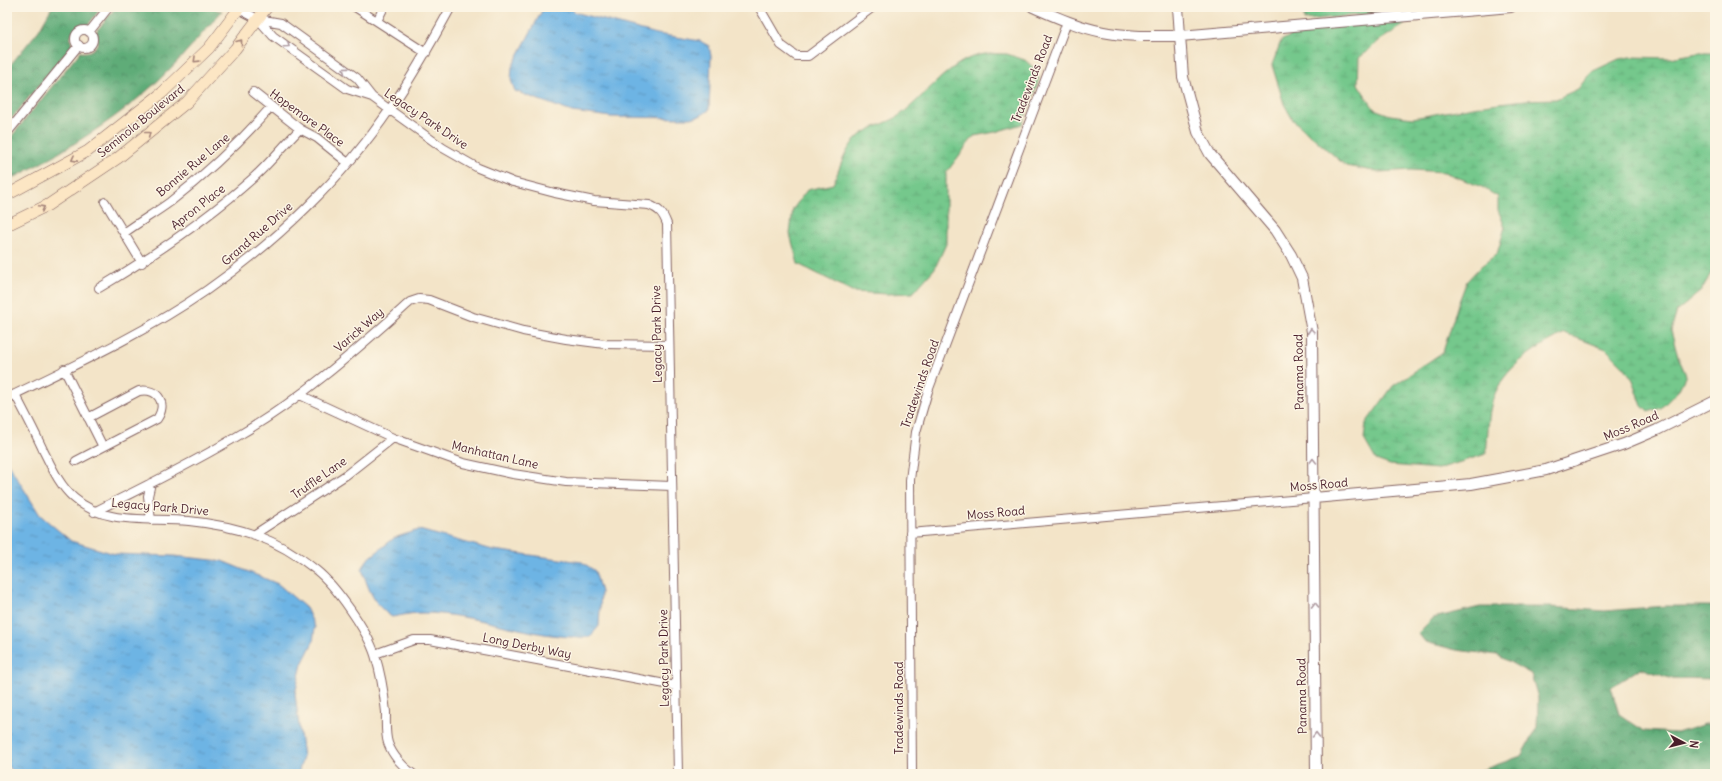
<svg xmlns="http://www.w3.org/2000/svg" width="1722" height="781" viewBox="0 0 1722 781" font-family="Delius,sans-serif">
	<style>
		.forest { fill: url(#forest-crowns); stroke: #546652 }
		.wetland { fill: url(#wetland-marsh); stroke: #5f745c }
		.water { fill: url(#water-ripples); stroke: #5c6a88 }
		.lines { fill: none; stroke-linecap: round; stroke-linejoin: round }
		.minor-casing { stroke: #856462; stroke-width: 10 }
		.tertiary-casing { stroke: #856462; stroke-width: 12 }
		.secondary-casing { stroke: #856462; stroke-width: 12 }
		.minor { stroke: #fff; stroke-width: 8 }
		.tertiary { stroke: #fff; stroke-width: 10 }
		.secondary { stroke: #fce6c4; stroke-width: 11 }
		.oneway { stroke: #a38278 }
		.oneway2 { stroke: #ae9aa0 }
		.labels { text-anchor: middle; stroke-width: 3; stroke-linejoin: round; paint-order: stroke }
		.street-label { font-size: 12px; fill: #4a1f2b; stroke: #fcf5e5 }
	</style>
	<defs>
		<pattern id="forest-crowns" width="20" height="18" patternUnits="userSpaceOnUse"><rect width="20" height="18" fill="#5fac78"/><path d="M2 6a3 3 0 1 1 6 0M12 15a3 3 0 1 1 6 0" fill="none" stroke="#508b63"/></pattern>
		<pattern id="wetland-marsh" width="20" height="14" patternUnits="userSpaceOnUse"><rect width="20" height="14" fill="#74c88c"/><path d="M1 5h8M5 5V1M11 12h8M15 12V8" fill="none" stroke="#66ab79"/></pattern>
		<pattern id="water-ripples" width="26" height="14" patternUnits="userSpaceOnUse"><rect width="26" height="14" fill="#6db4e4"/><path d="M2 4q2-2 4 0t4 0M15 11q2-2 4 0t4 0" fill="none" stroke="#5c92b9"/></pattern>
	</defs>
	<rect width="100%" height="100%" fill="#fcf5e5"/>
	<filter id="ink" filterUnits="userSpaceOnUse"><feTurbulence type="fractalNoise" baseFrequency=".025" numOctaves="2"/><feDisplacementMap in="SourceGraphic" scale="8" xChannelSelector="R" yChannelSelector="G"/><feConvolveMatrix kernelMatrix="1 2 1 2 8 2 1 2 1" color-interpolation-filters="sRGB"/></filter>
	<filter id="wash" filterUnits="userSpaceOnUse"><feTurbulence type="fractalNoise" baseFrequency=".012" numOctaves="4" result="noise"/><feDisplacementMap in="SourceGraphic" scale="16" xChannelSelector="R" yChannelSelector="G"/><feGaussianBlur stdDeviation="0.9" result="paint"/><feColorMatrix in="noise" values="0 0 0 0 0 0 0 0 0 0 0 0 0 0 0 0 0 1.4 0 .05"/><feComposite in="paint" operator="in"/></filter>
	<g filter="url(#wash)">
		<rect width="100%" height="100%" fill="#f3e4c8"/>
		<!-- forest -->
		<path class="forest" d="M 52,7 L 102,7 L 87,26 C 76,25 67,33 72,45 L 7,124 L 7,69 L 39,30 Z
			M 116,7 L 213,7 L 217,10 L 222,11 C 204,31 187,52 169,70 C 125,115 66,151 11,179 L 7,178 L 7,142 L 80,52 C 93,54 102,44 96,32 Z
			M 1665,606 L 1715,606 L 1715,679 L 1669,678 L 1641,668 L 1611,687 L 1619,714 L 1644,731 L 1677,733 L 1705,724 L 1715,724 L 1715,774 L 1471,774 L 1521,756 L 1537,727 L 1538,698 L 1531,674 L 1497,655 L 1456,650 L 1425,642 L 1418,633 L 1433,618 L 1480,607 L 1551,607 L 1605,611 Z"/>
		<!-- wetland -->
		<path class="wetland" d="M 1300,7 L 1415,7 L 1412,10 L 1304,20 L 1304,12 Z
			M 1404,21 L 1404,25 L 1380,40 L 1359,58 L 1358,84 L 1374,109 L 1390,115 L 1413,118 L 1490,104 L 1526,100 L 1556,99 L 1578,89 L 1591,72 L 1619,59 L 1630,57 L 1670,58 L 1698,53 L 1715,53 L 1715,266 L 1701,291 L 1677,311 L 1671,331 L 1678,357 L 1686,375 L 1678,391 L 1661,408 L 1648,412 L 1642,406 L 1633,380 L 1625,368 L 1606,349 L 1564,333 C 1535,349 1504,366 1493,399 C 1488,411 1488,439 1486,454 L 1438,469 L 1390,465 L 1376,460 L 1364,439 L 1366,423 L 1393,386 L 1443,352 L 1458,304 L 1467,281 L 1481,266 L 1497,254 L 1505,227 L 1498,210 L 1498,197 L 1482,187 L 1444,172 L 1411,170 L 1379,172 L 1346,166 L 1293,120 L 1284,104 L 1272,65 L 1281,41 L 1301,30 Z
			M 1007,54 L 1025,60 L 1036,70 L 1039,80 L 1022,124 L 995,132 L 974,136 L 946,173 L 946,244 L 935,268 L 913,293 L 887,294 L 854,292 L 798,264 L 790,234 L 793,209 L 807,190 L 833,184 C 840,169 844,150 857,138 C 868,127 886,125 900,115 C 925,97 948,62 979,55 C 987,53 998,54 1007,54 Z"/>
		<!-- water -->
		<path class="water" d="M 544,7 L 571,7 L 574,12 L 657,34 L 700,41 L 709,46 L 711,56 L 709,110 L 700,116 L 690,118 L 611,117 L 572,112 L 515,91 L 511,80 L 512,67 Z
			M 7,462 L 40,515 L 71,541 L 115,554 L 174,556 L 222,561 L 278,584 L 306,608 L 315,627 L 313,642 L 302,664 L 295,694 L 303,757 L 298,774 L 16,774 L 7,765 Z
			M 419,530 L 493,550 L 582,562 L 595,571 L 601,592 L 599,626 L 590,637 C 532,640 476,612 419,613 C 410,613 400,616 392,617 C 374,606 368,588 362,569 L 367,560 L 394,538 Z"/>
	</g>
	<g filter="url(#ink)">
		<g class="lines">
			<!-- minor casing -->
			<g class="minor-casing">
				<path id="minor" d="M 235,7 L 258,19 L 281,23 L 357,78 L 372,97 L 443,148 L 478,168 L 513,182 L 555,193 L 594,201 L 649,205 C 659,209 663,213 667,224 L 678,774
					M 355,7 L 426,53
					M 759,7 L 781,45 L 796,56 L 808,56 L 873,7
					M 258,19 L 273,36 L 347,89 L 372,97
					M 377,21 L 384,7
					M75 39a9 9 0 1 1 18 0a9 9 0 1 1-18 0Z
					M 89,32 L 109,7
					M 253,92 L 300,129 L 317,138 L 348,163
					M 7,133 L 79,45
					M 105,202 L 142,263
					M 124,233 C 139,222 155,213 170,202 C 207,173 240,142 271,107
					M 99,288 C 153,256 205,221 252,179 C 269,164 284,145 300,129
					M 64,369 L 103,447
					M 15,394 C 25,413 35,432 44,452 C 52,468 60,486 74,498 C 106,526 149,517 189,521 C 238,526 277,538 316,570 C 336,586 367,630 375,655 C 381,674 384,693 386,712 C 386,722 385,734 388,743 C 392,755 403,767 413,774
					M 300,395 L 393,438 L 463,463 L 513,474 L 566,482 L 672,486
					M 7,398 C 75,365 145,333 207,290 C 276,242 343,178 390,109 C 413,76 432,42 451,7
					M 76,461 L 157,419 C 168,403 158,388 139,391 L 88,418
					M 151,483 L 148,496 L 151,520
					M 94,512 C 143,487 194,463 241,434 C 303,398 357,349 410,302 L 419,299 L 429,300 L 473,317 L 523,331 L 566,339 L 605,344 L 669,345
					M 910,533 L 1314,498
					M 255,534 L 346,475 L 393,438
					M 375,654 L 414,640 L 430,640 L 676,686
					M 912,774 L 910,480 L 916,432 L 928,391 L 1067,22"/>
			</g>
			<!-- tertiary casing -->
			<g class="tertiary-casing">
				<path id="tertiary" d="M 1033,7 C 1056,17 1078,27 1103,32 C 1128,37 1154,36 1180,36 L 1511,7
					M 1178,7 L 1183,77 L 1198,132 L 1210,154 L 1275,230 L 1291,255 L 1302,278 L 1312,332 L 1316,774
					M 1314,498 L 1471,484 L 1546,470 L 1624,444 L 1657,430 L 1715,401"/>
			</g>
			<!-- secondary casing -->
			<g class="secondary-casing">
				<path id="secondary" d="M 7,195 L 88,151 L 162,93 L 209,48 L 240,7
					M 7,225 L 48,205 L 118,158 L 187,102 L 235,49 L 267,7"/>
			</g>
			<!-- minor -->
			<use href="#minor" class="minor"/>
			<!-- tertiary -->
			<use href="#tertiary" class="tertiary"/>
			<!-- secondary -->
			<use href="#secondary" class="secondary"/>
		</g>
		<!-- one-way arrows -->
		<defs><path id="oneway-chevron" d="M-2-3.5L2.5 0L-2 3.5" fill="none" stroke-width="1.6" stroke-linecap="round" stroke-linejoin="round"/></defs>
		<g class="oneway">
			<use href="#oneway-chevron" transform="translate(240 42) rotate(-52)"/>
			<use href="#oneway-chevron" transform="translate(196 60) rotate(136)"/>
			<use href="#oneway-chevron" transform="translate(148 134) rotate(-39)"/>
			<use href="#oneway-chevron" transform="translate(74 159) rotate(152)"/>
			<use href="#oneway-chevron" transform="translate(42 208) rotate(-27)"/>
		</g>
		<g class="oneway2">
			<use href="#oneway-chevron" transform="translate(287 45) rotate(35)"/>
			<use href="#oneway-chevron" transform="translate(345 70) rotate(-144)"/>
			<use href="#oneway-chevron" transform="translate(1311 331) rotate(-95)"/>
			<use href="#oneway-chevron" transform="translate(1313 461) rotate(-91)"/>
			<use href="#oneway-chevron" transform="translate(1315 605) rotate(-91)"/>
			<use href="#oneway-chevron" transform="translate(1316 735) rotate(-90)"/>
		</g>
	</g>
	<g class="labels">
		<!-- street labels -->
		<g class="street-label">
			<text transform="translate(1032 79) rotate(-69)" y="4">Tradewinds Road</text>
			<text transform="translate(307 118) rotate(36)" y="4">Hopemore Place</text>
			<text transform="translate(426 119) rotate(34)" y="4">Legacy Park Drive</text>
			<text transform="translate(141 121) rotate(-39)" y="4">Seminola Boulevard</text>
			<text transform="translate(193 165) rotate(-40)" y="4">Bonnie Rue Lane</text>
			<text transform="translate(198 207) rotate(-38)" y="4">Apron Place</text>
			<text transform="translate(257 234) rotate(-41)" y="4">Grand Rue Drive</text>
			<text transform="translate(359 330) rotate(-41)" y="4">Varick Way</text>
			<text transform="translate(657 334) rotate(-91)" y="4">Legacy Park Drive</text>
			<text transform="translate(1299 372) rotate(-91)" y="4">Panama Road</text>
			<text transform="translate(920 384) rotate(-71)" y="4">Tradewinds Road</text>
			<text transform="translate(1631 426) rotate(-23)" y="4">Moss Road</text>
			<text transform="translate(495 455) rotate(13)" y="4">Manhattan Lane</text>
			<text transform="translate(319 478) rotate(-35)" y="4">Truffle Lane</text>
			<text transform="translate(1319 485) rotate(-5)" y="4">Moss Road</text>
			<text transform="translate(160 507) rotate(5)" y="4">Legacy Park Drive</text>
			<text transform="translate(996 513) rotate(-5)" y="4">Moss Road</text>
			<text transform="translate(527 646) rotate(11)" y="4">Long Derby Way</text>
			<text transform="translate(664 658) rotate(-91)" y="4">Legacy Park Drive</text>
			<text transform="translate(1302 696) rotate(-91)" y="4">Panama Road</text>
			<text transform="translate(899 708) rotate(-90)" y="4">Tradewinds Road</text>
		</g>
	</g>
	<!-- margin -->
	<rect width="1722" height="781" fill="none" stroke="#fcf5e5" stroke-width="24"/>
	<!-- north arrow -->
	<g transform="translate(1684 743) rotate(97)" stroke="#fcf5e5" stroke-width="3" paint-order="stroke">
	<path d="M0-3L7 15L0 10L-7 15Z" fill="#4a1f2b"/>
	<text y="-6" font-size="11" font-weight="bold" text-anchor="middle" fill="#4a1f2b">N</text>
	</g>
</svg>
